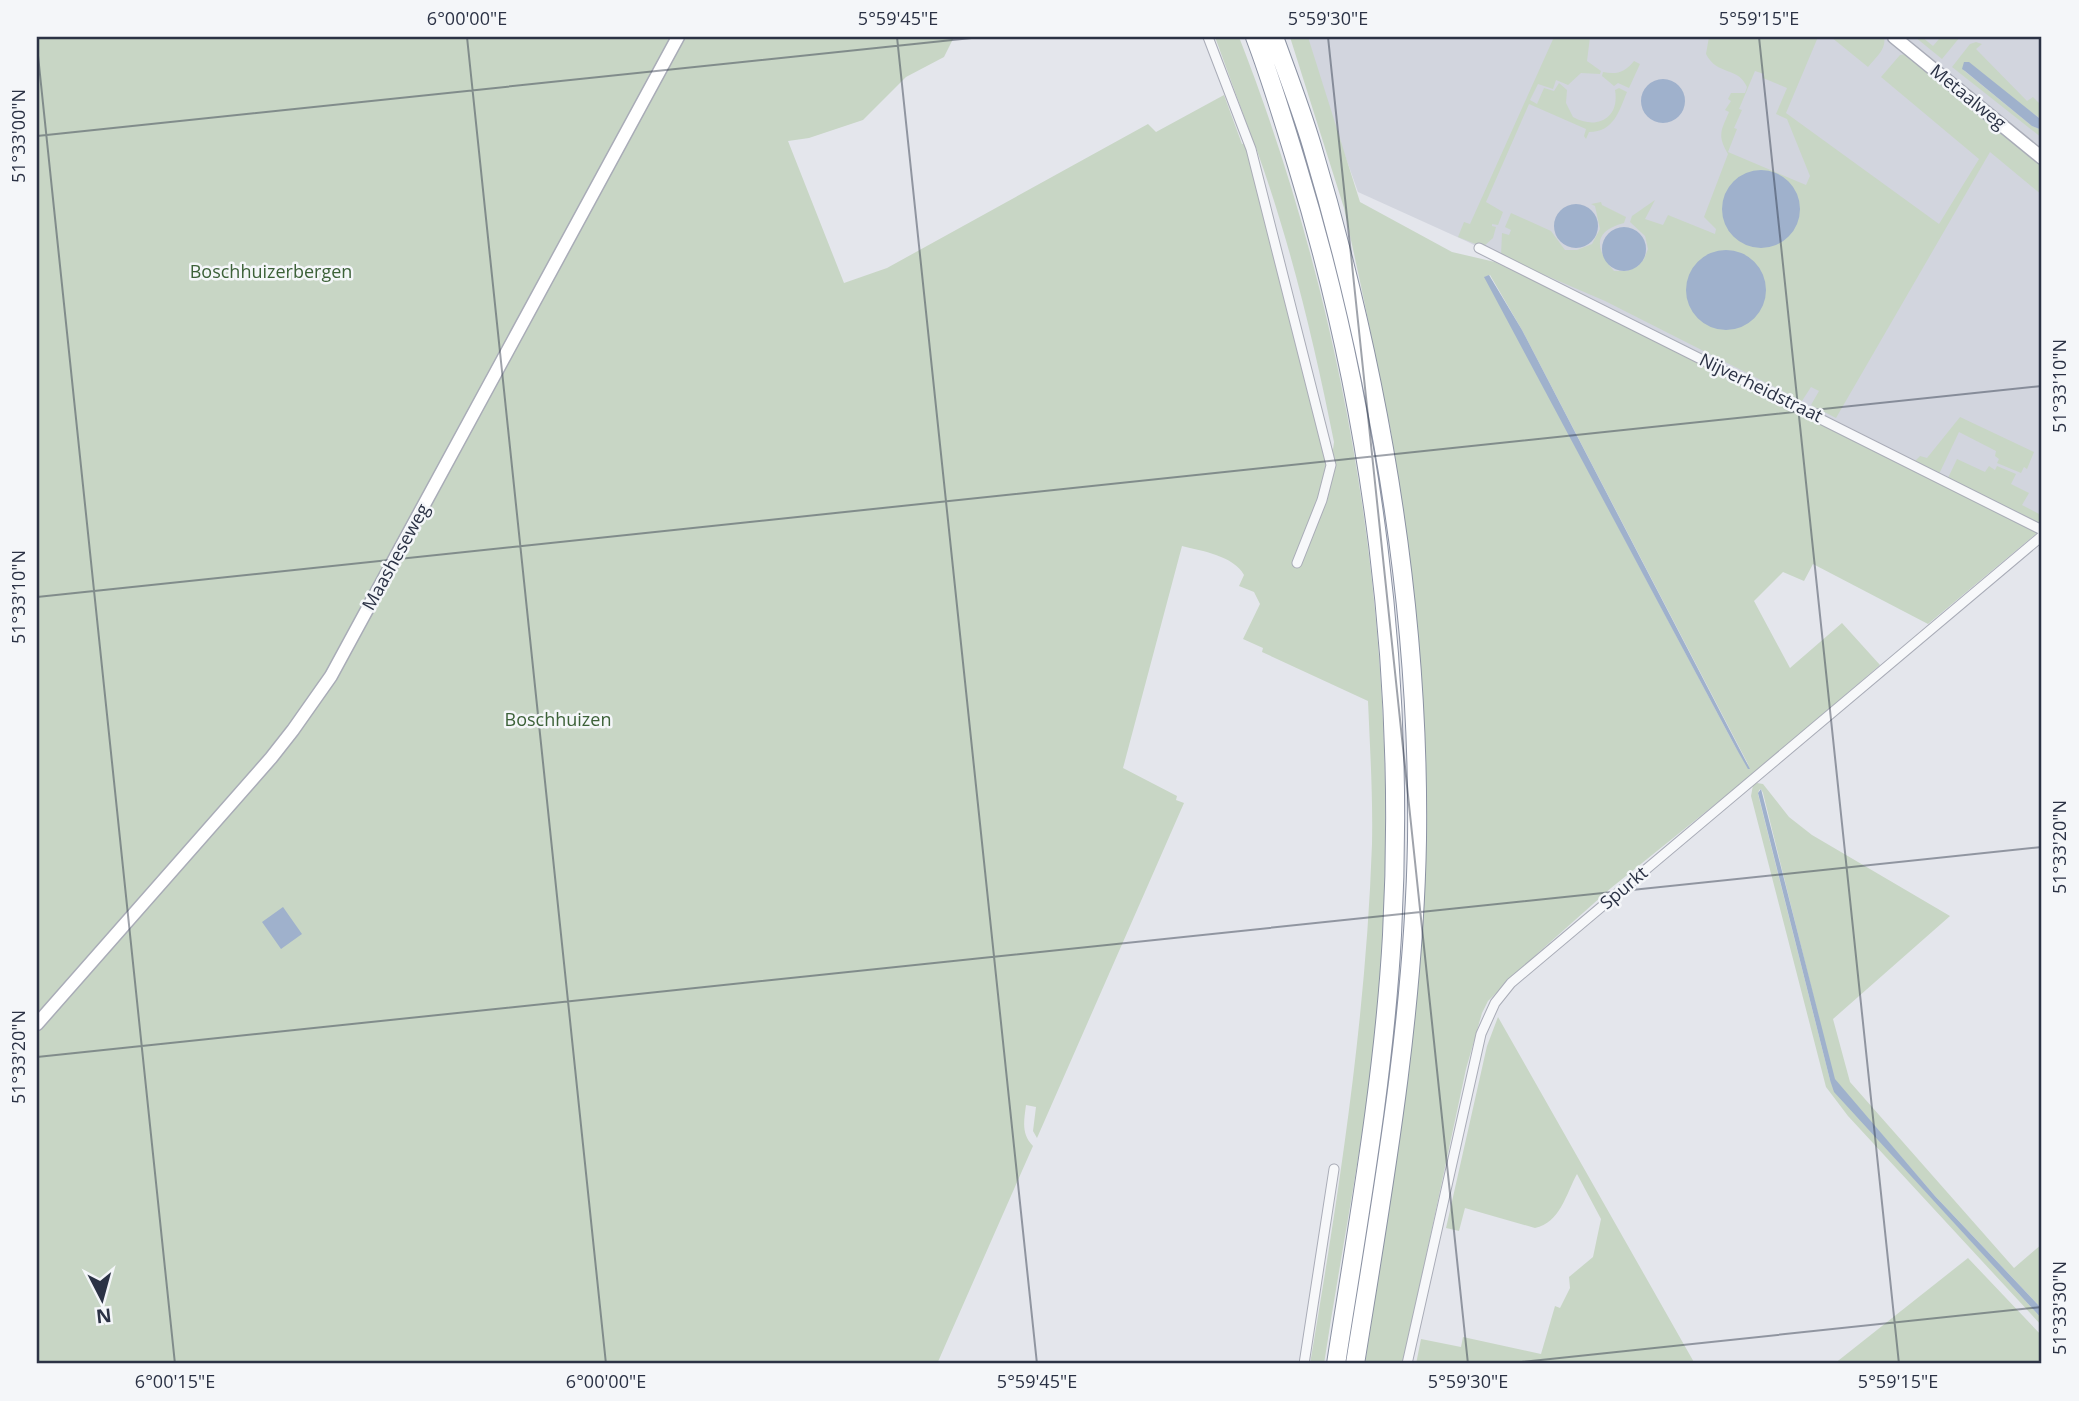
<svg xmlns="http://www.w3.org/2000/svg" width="2079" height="1401" viewBox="0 0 2079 1401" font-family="'Open Sans',sans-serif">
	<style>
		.built { fill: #d2d5de }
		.green { fill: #c8d6c5; fill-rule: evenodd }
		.water { fill: #9fb1cc }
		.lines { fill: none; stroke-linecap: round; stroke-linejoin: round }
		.street-casing { stroke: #a9acb7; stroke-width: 11 }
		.secondary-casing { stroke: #a9acb7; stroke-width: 15 }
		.highway-casing { stroke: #8b92a3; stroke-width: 20 }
		.street { stroke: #f7f8fa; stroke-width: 9 }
		.secondary { stroke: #fff; stroke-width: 12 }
		.highway { stroke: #fff; stroke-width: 18 }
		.ticks { fill: none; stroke: #2b3245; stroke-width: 2; stroke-opacity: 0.45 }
		.labels { text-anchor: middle; stroke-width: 5; stroke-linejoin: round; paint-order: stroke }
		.street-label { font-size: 18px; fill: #2b3245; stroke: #f4f6f9 }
		.park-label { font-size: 18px; fill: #3c6138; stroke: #f4f6f9 }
		.neatline { fill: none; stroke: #2b3245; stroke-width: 2.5 }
		.ticks-label { font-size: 18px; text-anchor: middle; fill: #2b3245 }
	</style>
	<rect width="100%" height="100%" fill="#e4e6ec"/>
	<!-- built -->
	<path class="built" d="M 1303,37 L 2042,37 L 2042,525 L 2039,528 L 1466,241 L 1358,192 Z"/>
	<!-- green -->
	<path class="green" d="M 37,37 L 954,37 L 944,57 L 906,77 L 863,120 L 809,138 L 788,141 L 844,283 L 887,268 L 1148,124 L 1156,132 L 1224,95 L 1242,144 L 1253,141 L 1215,37 L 1239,37 C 1358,341 1405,677 1378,1002 C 1368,1123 1342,1244 1324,1364 L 1310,1364 C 1339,1192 1366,1019 1372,844 C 1373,796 1370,749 1368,701 L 1262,652 L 1263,648 L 1243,639 L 1260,604 L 1254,592 L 1239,586 L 1244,575 C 1234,556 1202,551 1182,546 L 1123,768 L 1177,796 L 1176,800 L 1184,803 L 1037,1138 L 1033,1131 L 1036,1107 L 1026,1105 C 1024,1121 1021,1134 1033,1146 L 937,1364 L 37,1364 ZM 1255,145 C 1290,241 1314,342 1334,442 L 1333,450 L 1325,432 Z
		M 1290,37 L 1308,37 L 1360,202 L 1452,252 L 1495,262 L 2035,529 L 2037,533 L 1928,624 L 1813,564 L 1804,581 L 1783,572 L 1754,601 L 1790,668 L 1842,623 L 1880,665 L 1754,773 L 1611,888 L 1538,953 L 1488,1001 L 1482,1013 L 1466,1069 L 1403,1364 L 1365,1364 L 1406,1086 L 1419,943 L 1407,555 L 1391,432 L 1361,286 L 1344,208 ZM 1490,275 L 1522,330 L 1749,766 L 1736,748 L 1485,277 Z
		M 1554,37 L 1590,37 L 1587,61 L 1601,71 L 1600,74 L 1581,73 L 1568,85 L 1556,80 L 1553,89 L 1538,84 L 1530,100 L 1537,104 L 1544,88 L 1554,91 L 1559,83 L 1567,90 L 1566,103 L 1573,117 C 1596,130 1620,119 1615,90 L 1619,88 L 1627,92 C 1619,111 1614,132 1589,132 L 1586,139 L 1584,136 L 1586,129 L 1529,104 L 1486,202 L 1503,212 L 1498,225 L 1492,224 L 1492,226 L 1496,227 L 1493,238 L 1483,247 L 1458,237 L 1464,222 L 1470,224 Z
		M 1709,37 L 1818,37 L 1786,113 L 1939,224 L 1979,159 L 1881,77 L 1900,55 L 1906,54 L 2042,164 L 2042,195 L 1990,152 L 1836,418 L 1811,405 L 1819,391 L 1811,387 L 1802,401 L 1605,301 L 1501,256 L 1502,233 L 1509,235 L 1511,230 L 1505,227 L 1511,213 L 1551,231 L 1565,250 L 1577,250 L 1592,244 L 1600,229 L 1595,206 L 1591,204 L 1601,202 L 1602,205 L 1626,217 L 1624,223 C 1590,232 1597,251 1614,271 L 1627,271 L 1638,266 L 1644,259 L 1648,249 L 1645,236 L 1630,222 L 1632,216 L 1655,200 L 1645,219 L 1663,225 L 1668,215 L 1715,234 L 1716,229 L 1704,217 L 1728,154 C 1717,135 1721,131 1729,112 L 1725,110 L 1731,101 L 1728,99 L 1731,93 L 1745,93 L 1747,87 C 1738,66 1717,76 1706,54 ZM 1755,71 L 1764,74 L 1763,78 L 1787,88 L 1776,114 L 1787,119 L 1810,176 L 1806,185 L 1728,152 L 1737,129 L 1734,128 L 1742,110 L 1739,109 Z
		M 1831,37 L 1884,37 C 1887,49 1875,58 1868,67 Z
		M 1915,37 L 1922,37 L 1933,46 L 1939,39 L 1936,37 L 1960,37 L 1942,59 Z
		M 1976,42 L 1982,44 L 1976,49 L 2027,101 L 2033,97 L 2039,103 L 2042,100 L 2042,116 L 2040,118 L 1962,69 L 2032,126 L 2042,130 L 2042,138 L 1952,67 L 1970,44 Z
		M 1634,61 L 1640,64 L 1629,88 L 1618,83 L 1614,86 L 1602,76 L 1603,72 C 1617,75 1625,72 1634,61 Z
		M 1960,417 L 2034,452 L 2027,469 L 2024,467 L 2021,473 L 1997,463 L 1999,459 L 1995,456 L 1996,451 L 1959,432 L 1939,474 L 1915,461 L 1920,456 L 1927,458 Z
		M 1957,459 L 1985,472 L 1989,466 L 1995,470 L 1997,466 L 2016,474 L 2011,484 L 2029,493 L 2022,505 L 2039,514 L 2042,512 L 2042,524 L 1948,478 Z
		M 1757,783 L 1763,784 L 1789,817 L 1812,835 L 1950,916 L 1833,1019 L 1850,1082 L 2014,1268 L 2042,1244 L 2042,1309 L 1935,1196 L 1834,1079 L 1763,793 L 1761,789 L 1759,790 L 1758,794 L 1830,1080 L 1867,1127 L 2042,1319 L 2042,1326 L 1848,1116 L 1826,1087 L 1751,796 L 1753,785 Z
		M 1498,1017 L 1695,1364 L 1416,1364 L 1421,1339 L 1461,1347 L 1463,1337 L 1541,1354 L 1555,1306 L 1560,1308 L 1570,1288 L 1569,1277 L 1593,1257 L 1601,1219 L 1577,1174 C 1566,1194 1560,1223 1535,1228 L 1465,1208 L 1459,1231 L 1446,1228 L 1487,1046 Z
		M 1968,1258 L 2042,1336 L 2042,1364 L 1834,1364 Z"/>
	<!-- water -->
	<path class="water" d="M 1964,62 L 1969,62 L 2039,118 L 2042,116 L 2042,130 L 2032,126 L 1965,71 L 1962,69 Z
		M1641 101a22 22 0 1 1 44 0a22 22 0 1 1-44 0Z
		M1722 209a39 39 0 1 1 78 0a39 39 0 1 1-78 0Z
		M1554 226a22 22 0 1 1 44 0a22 22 0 1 1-44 0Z
		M1602 249a22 22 0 1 1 44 0a22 22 0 1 1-44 0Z
		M1686 290a40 40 0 1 1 80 0a40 40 0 1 1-80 0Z
		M 1489,275 L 1522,330 L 1750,769 L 1748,769 L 1736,748 L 1484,277 Z
		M 1761,789 L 1835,1079 L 1935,1196 L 2042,1309 L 2042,1319 L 1834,1092 L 1830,1080 L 1758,793 Z
		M 283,907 L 302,934 L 281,949 L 262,922 Z"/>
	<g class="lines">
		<!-- street casing -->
		<g class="street-casing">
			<path id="street" d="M 1208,37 L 1251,149 L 1331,465 L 1322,500 L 1297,563
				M 1479,248 L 2042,530
				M 1304,1364 L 1334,1169
				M 1407,1364 L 1481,1034 L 1495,1003 L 1511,983 L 2042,536"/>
		</g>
		<!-- secondary casing -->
		<g class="secondary-casing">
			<path id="secondary" d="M 1894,37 L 2042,158
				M 37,1024 L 271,758 L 293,730 L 331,676 L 678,37"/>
		</g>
		<!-- highway casing -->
		<g class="highway-casing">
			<path id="highway" d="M 1255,37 C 1271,79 1284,122 1297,165 C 1373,414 1406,675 1392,935 C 1384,1079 1358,1222 1336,1364
				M 1274,37 C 1287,73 1301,109 1312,146 C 1379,371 1420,604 1417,840 C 1414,1016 1383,1190 1355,1364"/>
		</g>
		<!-- street -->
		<use href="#street" class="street"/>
		<!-- secondary -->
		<use href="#secondary" class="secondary"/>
		<!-- highway -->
		<use href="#highway" class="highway"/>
	</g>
	<!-- ticks -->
	<path class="ticks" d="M 467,37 L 606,1364M 897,37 L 1037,1364M 1328,37 L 1468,1364M 1759,37 L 1899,1364M 37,46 L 175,1364M 37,136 L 981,37M 37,597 L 2042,386M 37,1057 L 2042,847M 1502,1364 L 2042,1307"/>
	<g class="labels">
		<!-- street labels -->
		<g class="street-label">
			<text transform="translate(1968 97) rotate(39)" y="6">Metaalweg</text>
			<text transform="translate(1761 388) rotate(26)" y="6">Nijverheidstraat</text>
			<text transform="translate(396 557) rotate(-61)" y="6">Maasheseweg</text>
			<text transform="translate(1624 888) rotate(-40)" y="6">Spurkt</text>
		</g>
		<!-- park labels -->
		<g class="park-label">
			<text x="271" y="278">Boschhuizerbergen</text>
			<text x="558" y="726">Boschhuizen</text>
		</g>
	</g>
	<!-- border -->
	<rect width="2079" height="1401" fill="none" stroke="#f4f6f9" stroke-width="77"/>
	<!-- north arrow -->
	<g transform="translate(102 1299) rotate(174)" stroke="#f4f6f9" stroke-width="5" paint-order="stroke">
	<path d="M0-5L12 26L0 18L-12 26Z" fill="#2b3245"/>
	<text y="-10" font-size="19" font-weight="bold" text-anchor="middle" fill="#2b3245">N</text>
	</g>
	<rect x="38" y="38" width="2002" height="1324" class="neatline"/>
	<g class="ticks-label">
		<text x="467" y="25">6°00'00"E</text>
		<text x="898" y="25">5°59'45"E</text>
		<text x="1328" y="25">5°59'30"E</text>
		<text x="1759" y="25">5°59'15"E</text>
		<text transform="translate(19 136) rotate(-90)" y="6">51°33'00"N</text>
		<text transform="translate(2060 386) rotate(-90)" y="6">51°33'10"N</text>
		<text transform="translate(19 597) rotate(-90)" y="6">51°33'10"N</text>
		<text transform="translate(2060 847) rotate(-90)" y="6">51°33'20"N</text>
		<text transform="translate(19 1057) rotate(-90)" y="6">51°33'20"N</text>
		<text transform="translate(2060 1308) rotate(-90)" y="6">51°33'30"N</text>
		<text x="175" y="1388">6°00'15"E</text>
		<text x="606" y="1388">6°00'00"E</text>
		<text x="1037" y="1388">5°59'45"E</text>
		<text x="1468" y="1388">5°59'30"E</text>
		<text x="1898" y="1388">5°59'15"E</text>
	</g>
</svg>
